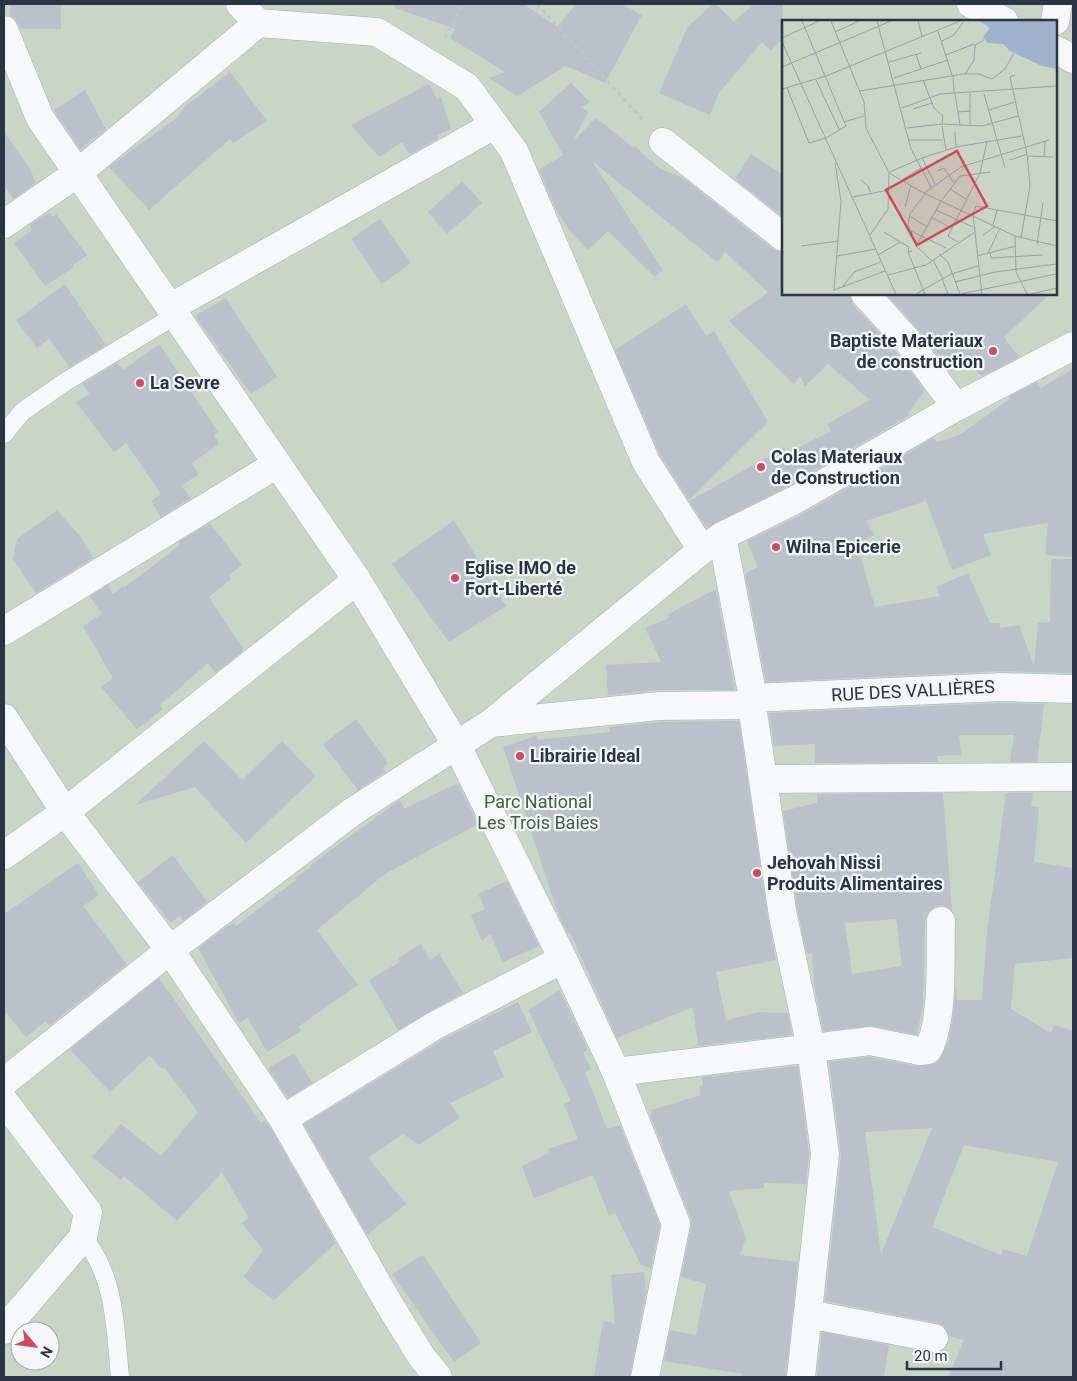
<svg xmlns="http://www.w3.org/2000/svg" width="1077" height="1381" viewBox="0 0 1077 1381" font-family="Roboto,sans-serif">
	<style>
		.green { fill: #c9d6c5; fill-rule: evenodd }
		.building { fill: #bbc0ca; fill-rule: evenodd }
		.lines { fill: none; stroke-linecap: round; stroke-linejoin: round }
		.lane-casing { stroke: #a9aeb7; stroke-width: 19 }
		.street-casing { stroke: #a9aeb7; stroke-width: 29 }
		.path { stroke: #c2c5cb; stroke-width: 3; stroke-dasharray: 4 4; stroke-linecap: butt }
		.lane { stroke: #f7f8fa; stroke-width: 18 }
		.street { stroke: #f7f8fa; stroke-width: 28 }
		.poi-dot { fill: #d1495b; stroke: #f4f6f9; stroke-width: 2 }
		.labels { text-anchor: middle; stroke-width: 4.5; stroke-linejoin: round; paint-order: stroke }
		.poi-label { font-size: 18px; font-weight: bold; fill: #2b3445; stroke: #f4f6f9; text-anchor: start }
		.street-label { font-size: 18px; fill: #2b3445; stroke: #f4f6f9 }
		.park-label { font-size: 18px; fill: #3f6138; stroke: #f4f6f9 }
		.inset-road { fill: none; stroke: #9a9fa9; stroke-width: 1 }
		.view { fill: #d1495b; fill-opacity: 0.15; stroke: #d1495b; stroke-width: 2.5 }
		.inset-edge { fill: none; stroke: #2b3445; stroke-width: 2.5 }
	</style>
	<rect width="100%" height="100%" fill="#e4e7ec"/>
	<!-- green -->
	<path class="green" d="M 4,4 L 1073,4 L 1073,1377 L 4,1377 ZM 783,21 L 1056,21 L 1056,294 L 783,294 ZM 20,1331 L 50,1331 L 50,1361 L 20,1361 Z"/>
	<!-- building -->
	<path class="building" d="M 10,4 L 61,4 L 61,29 L 21,29 L 14,18 L 10,16 Z
		M 395,4 L 524,4 L 557,27 L 576,4 L 622,4 L 642,15 L 605,83 L 566,66 L 517,96 L 489,78 L 505,72 L 450,38 L 455,29 L 395,8 Z
		M 712,4 L 716,4 L 734,22 L 754,4 L 783,4 L 783,38 L 771,51 L 762,42 L 719,93 L 710,115 L 659,93 L 687,28 Z
		M 230,72 L 267,121 L 233,143 L 230,139 L 149,210 L 109,167 L 175,119 L 187,105 Z
		M 571,83 L 590,102 L 582,107 L 588,112 L 573,141 L 596,118 L 634,148 L 635,146 L 659,168 L 683,178 L 773,249 L 783,252 L 783,294 L 850,294 L 853,305 L 894,349 L 925,391 L 908,413 L 910,415 L 788,486 L 708,527 L 704,524 L 689,501 L 784,448 L 787,453 L 831,431 L 827,424 L 870,400 L 828,364 L 805,386 L 800,376 L 794,384 L 729,321 L 768,292 L 725,252 L 717,262 L 592,161 L 663,270 L 655,277 L 608,231 L 588,250 L 569,230 L 557,211 L 539,170 L 563,155 L 539,112 Z
		M 429,84 L 437,99 L 441,97 L 451,129 L 437,135 L 439,138 L 409,155 L 402,142 L 379,157 L 351,125 Z
		M 85,90 L 106,129 L 80,149 L 54,110 Z
		M 4,132 L 30,169 L 36,183 L 13,199 L 4,185 Z
		M 751,154 L 783,175 L 783,217 L 735,179 Z
		M 462,181 L 482,203 L 447,234 L 428,212 Z
		M 49,212 L 52,217 L 56,214 L 87,255 L 73,265 L 74,267 L 45,286 L 14,243 L 32,230 L 30,225 Z
		M 380,219 L 411,263 L 382,284 L 351,239 Z
		M 65,284 L 106,345 L 70,367 L 49,339 L 37,348 L 16,320 Z
		M 886,294 L 1050,294 L 1004,337 L 1019,357 L 982,376 L 955,353 L 945,366 L 918,329 Z
		M 226,298 L 277,377 L 251,394 L 195,316 Z
		M 686,304 L 706,336 L 714,331 L 768,422 L 689,500 L 660,455 L 615,350 Z
		M 159,344 L 218,432 L 214,435 L 219,444 L 192,463 L 199,474 L 181,486 L 191,498 L 161,517 L 151,501 L 161,494 L 126,443 L 114,452 L 76,402 L 90,394 L 82,384 L 117,363 L 123,370 Z
		M 1073,369 L 1073,557 L 1045,555 L 1048,523 L 983,534 L 991,555 L 952,570 L 926,501 L 866,521 L 874,535 L 857,544 L 875,607 L 940,596 L 936,587 L 968,573 L 990,623 L 1000,623 L 1000,628 L 1019,625 L 1034,666 L 1038,623 L 1050,622 L 1051,559 L 1073,559 L 1073,673 L 1002,671 L 766,682 L 745,574 L 758,567 L 747,541 L 803,514 L 933,438 L 937,442 L 959,435 L 1010,399 L 1008,397 L 1037,382 L 1041,388 Z
		M 57,510 L 80,536 L 93,558 L 36,593 L 13,559 L 17,539 Z
		M 454,520 L 506,606 L 449,642 L 392,564 Z
		M 210,523 L 242,565 L 229,575 L 231,579 L 209,597 L 244,650 L 215,673 L 208,663 L 160,705 L 163,709 L 137,729 L 101,687 L 113,678 L 83,626 L 102,614 L 90,597 L 108,585 L 113,594 L 123,586 L 124,588 L 180,545 L 179,542 Z
		M 716,589 L 735,690 L 659,690 L 608,695 L 606,665 L 661,662 L 645,628 L 669,618 L 668,614 Z
		M 1003,703 L 1044,704 L 1037,762 L 1010,762 L 1014,735 L 959,735 L 961,755 L 937,756 L 938,762 L 815,763 L 815,744 L 774,746 L 769,713 Z
		M 356,719 L 388,763 L 383,767 L 385,772 L 358,790 L 323,744 Z
		M 739,721 L 768,918 L 776,960 L 716,972 L 726,1020 L 758,1012 L 788,1013 L 792,1035 L 698,1046 L 693,1007 L 617,1038 L 570,932 L 567,933 L 558,913 L 503,747 L 536,736 L 538,740 L 610,732 L 609,727 L 660,722 Z
		M 204,741 L 242,780 L 282,741 L 316,776 L 246,843 L 195,787 L 135,805 Z
		M 458,783 L 478,824 L 385,874 L 317,930 L 358,985 L 299,1026 L 301,1031 L 267,1052 L 248,1018 L 239,1023 L 198,948 L 225,928 L 234,923 L 236,926 L 296,880 L 295,878 L 311,867 L 310,865 L 400,800 L 404,809 Z
		M 943,793 L 952,910 L 942,905 L 934,907 L 928,913 L 925,920 L 923,1004 L 917,1035 L 873,1026 L 823,1031 L 815,990 L 812,953 L 807,954 L 798,913 L 783,811 L 817,803 L 817,794 ZM 896,919 L 902,966 L 852,974 L 845,923 Z
		M 1006,793 L 1033,793 L 1031,806 L 1039,807 L 1034,862 L 1073,868 L 1073,958 L 1015,964 L 1011,1009 L 1051,1033 L 1054,1025 L 1073,1031 L 1073,1377 L 948,1377 L 964,1340 L 949,1336 L 944,1326 L 937,1323 L 825,1301 L 841,1155 L 829,1062 L 869,1057 L 917,1066 L 930,1065 L 938,1062 L 948,1043 L 952,1024 L 956,984 L 957,1000 L 982,1000 L 987,931 ZM 932,1128 L 881,1254 L 865,1132 ZM 964,1145 L 1058,1162 L 1027,1256 L 1003,1249 L 1001,1255 L 932,1227 Z
		M 173,855 L 207,902 L 183,921 L 180,915 L 171,923 L 138,882 Z
		M 78,863 L 99,895 L 83,906 L 127,964 L 49,1026 L 46,1021 L 26,1037 L 4,1010 L 4,914 Z
		M 507,881 L 539,946 L 503,962 L 490,934 L 482,941 L 471,915 L 485,909 L 478,894 Z
		M 421,944 L 430,960 L 439,954 L 463,993 L 398,1030 L 369,980 L 400,962 L 398,958 Z
		M 159,978 L 261,1123 L 265,1121 L 270,1127 L 336,1243 L 274,1300 L 243,1277 L 263,1250 L 242,1223 L 249,1218 L 222,1172 L 177,1221 L 124,1176 L 121,1180 L 92,1157 L 121,1124 L 161,1156 L 198,1112 L 164,1067 L 162,1069 L 151,1057 L 149,1056 L 110,1092 L 70,1049 Z
		M 560,990 L 588,1050 L 583,1052 L 591,1069 L 585,1072 L 607,1129 L 620,1125 L 660,1225 L 651,1268 L 641,1265 L 615,1213 L 609,1215 L 593,1175 L 534,1198 L 522,1166 L 549,1153 L 548,1149 L 578,1139 L 564,1104 L 571,1101 L 528,1010 Z
		M 518,1002 L 532,1032 L 493,1051 L 504,1077 L 450,1103 L 460,1118 L 419,1145 L 403,1134 L 368,1158 L 406,1204 L 367,1235 L 304,1124 L 442,1040 Z
		M 294,1053 L 312,1083 L 288,1098 L 268,1068 Z
		M 798,1066 L 809,1154 L 806,1184 L 764,1183 L 764,1188 L 729,1191 L 746,1238 L 740,1255 L 798,1262 L 786,1377 L 742,1377 L 743,1374 L 664,1361 L 670,1330 L 696,1335 L 706,1284 L 681,1277 L 691,1227 L 691,1219 L 650,1115 L 652,1114 L 651,1110 L 701,1095 L 699,1086 L 703,1085 L 702,1077 Z
		M 423,1255 L 481,1343 L 454,1362 L 392,1274 Z
		M 644,1272 L 646,1293 L 630,1377 L 594,1377 L 603,1321 L 615,1323 L 611,1275 Z
		M 822,1332 L 889,1345 L 884,1377 L 817,1377 Z"/>
	<g class="lines">
		<!-- lane casing -->
		<g class="lane-casing">
			<path id="lane" d="M 4,434 L 22,412 L 65,382 L 176,315
				M 83,1237 C 116,1278 115,1327 120,1377"/>
		</g>
		<!-- street casing -->
		<g class="street-casing">
			<path id="street" d="M 240,4 L 258,23
				M 971,4 L 1004,21
				M 1055,21 L 1058,4
				M 4,30 L 40,118 L 357,580 L 457,746 L 563,959 L 616,1072 L 676,1224 L 645,1377
				M 1056,50 L 1073,59
				M 663,142 L 783,237
				M 4,224 L 79,172 L 258,23 L 377,32 L 467,87 L 514,151 L 646,462 L 702,550
				M 865,294 L 906,339 L 956,407
				M 171,307 L 494,125
				M 722,536 L 753,698 L 752,705 L 783,916 L 811,1048 L 825,1154 L 801,1377
				M 4,631 L 277,464
				M 753,698 L 1003,687 L 1073,689
				M 4,718 L 65,812 L 170,950 L 283,1119 L 389,1304 L 421,1356 L 438,1377
				M 491,723 L 659,706 L 752,705
				M 764,779 L 1073,777
				M 4,855 L 65,812 L 357,580
				M 616,1072 L 870,1041 L 920,1051 L 928,1050 C 944,1020 940,956 941,921
				M 4,1082 L 170,950 L 352,812 L 491,723 L 702,550 L 722,536 L 795,500 L 956,407 L 1073,346
				M 4,1101 L 88,1212 L 83,1237 L 4,1330
				M 283,1119 L 434,1026 L 563,959
				M 808,1314 L 934,1338"/>
		</g>
		<!-- path -->
		<path class="path" d="M 537,4 L 643,120
			M 445,38 L 463,4"/>
		<!-- lane -->
		<use href="#lane" class="lane"/>
		<!-- street -->
		<use href="#street" class="street"/>
	</g>
	<!-- markers -->
	<g class="poi-dot">
		<circle cx="993" cy="351" r="5"/>
		<circle cx="140" cy="383" r="5"/>
		<circle cx="761" cy="467" r="5"/>
		<circle cx="776" cy="547" r="5"/>
		<circle cx="455" cy="578" r="5"/>
		<circle cx="520" cy="756" r="5"/>
		<circle cx="757" cy="873" r="5"/>
	</g>
	<g class="labels">
		<!-- poi labels -->
		<g class="poi-label">
			<text x="983" y="347" text-anchor="end">Baptiste Materiaux<tspan x="983" dy="21">de construction</tspan></text>
			<text x="150" y="389">La Sevre</text>
			<text x="771" y="463">Colas Materiaux<tspan x="771" dy="21">de Construction</tspan></text>
			<text x="786" y="553">Wilna Epicerie</text>
			<text x="465" y="574">Eglise IMO de<tspan x="465" dy="21">Fort-Liberté</tspan></text>
			<text x="530" y="762">Librairie Ideal</text>
			<text x="767" y="869">Jehovah Nissi<tspan x="767" dy="21">Produits Alimentaires</tspan></text>
		</g>
		<!-- street labels -->
		<g class="street-label">
			<text transform="translate(913 691) rotate(-3)" y="6">RUE DES VALLIÈRES</text>
		</g>
		<!-- park labels -->
		<g class="park-label">
			<text x="538" y="808">Parc National<tspan x="538" dy="21">Les Trois Baies</tspan></text>
		</g>
	</g>
	<!-- overview -->
	<g transform="translate(782 20)">
		<rect width="275" height="275" fill="#e4e7ec"/>
		<path d="M 0,1 L 275,1 L 275,274 L 0,274 Z" fill="#c9d6c5"/>
		<path d="M 197,1 L 275,1 L 275,49 L 260,46 L 228,31 L 221,24 L 206,23 L 201,17 L 208,8 Z" fill="#9fb4cc"/>
		<path class="inset-road" d="M 49,1 L 82,82 L 84,108 L 107,153 L 106,189 L 88,215M 95,1 L 129,129 L 149,167M 136,1 L 140,16M 156,11 L 170,55M 53,12 L 77,1M 0,18 L 37,1M 160,21 L 172,15 L 182,1M 0,22 L 114,274M 134,34 L 139,49M 164,35 L 192,24M 107,42 L 139,33M 0,47 L 109,1M 183,54 L 192,40 L 193,25 L 202,20M 171,55 L 172,73M 112,58 L 166,40M 34,60 L 57,109M 141,60 L 152,88 L 161,96 L 160,104M 5,68 L 27,123 L 44,118 L 64,106 L 20,1M 0,69 L 44,56 L 178,1M 78,71 L 181,54 L 197,54 L 210,59 L 223,49 L 232,33M 173,74 L 176,92M 202,74 L 223,148M 120,88 L 158,74 L 275,66M 131,89 L 150,83M 207,90 L 233,82M 62,102 L 82,96M 188,104 L 188,74M 178,105 L 176,92 L 188,91M 160,106 L 164,130M 125,108 L 160,104 L 200,106 L 236,96M 173,112 L 174,127M 127,120 L 161,120M 246,136 L 271,137M 262,137 L 263,122M 140,138 L 153,164M 228,140 L 245,134 L 228,57 L 233,55M 53,143 L 59,181 L 52,270 L 103,251M 155,151 L 162,148 L 172,163M 108,152 L 140,138 L 174,127 L 240,116M 107,153 L 142,173 L 233,216 L 275,226M 121,159 L 139,148M 79,160 L 86,166 L 89,174M 168,169 L 184,179M 142,173 L 179,147 L 267,120M 143,174 L 128,194 L 126,205 L 129,211 L 164,228M 71,177 L 107,170M 123,187 L 129,165M 154,190 L 191,207M 127,196 L 146,207M 151,198 L 169,208M 211,205 L 215,190M 129,211 L 134,226M 201,215 L 214,206M 233,216 L 234,252 L 245,274M 239,218 L 248,166 L 245,134M 118,222 L 127,227 L 126,232M 176,222 L 166,216 L 198,153 L 205,121M 255,224 L 261,183M 19,226 L 57,221M 130,231 L 126,232 L 143,274M 208,232 L 209,238 L 261,235M 206,233 L 218,208M 157,234 L 166,242 L 178,274M 96,235 L 118,222 L 102,212M 55,236 L 94,229M 195,236 L 234,226M 151,240 L 161,259M 150,241 L 134,226 L 160,180 L 178,156 L 209,152M 106,255 L 144,245 L 193,212M 160,259 L 166,274M 173,262 L 213,252 L 275,244M 61,266 L 72,252 L 99,242M 134,274 L 169,254 L 196,246M 179,274 L 274,254M 200,274 L 191,194 L 194,186 L 275,201M 249,274 L 275,268"/>
		<path class="view" d="M 175,131 L 205,186 L 135,225 L 104,170 Z"/>
		<rect width="275" height="275" class="inset-edge"/>
	</g>
	<!-- border -->
	<rect width="1077" height="1381" fill="none" stroke="#2b3445" stroke-width="10"/>
	<!-- north arrow -->
	<g transform="translate(35 1346) rotate(119)"><circle r="24" fill="#f4f6f9" stroke="#a4a8b1"/>
	<path d="M0-4L9 19L0 12L-9 19Z" fill="#d1495b"/>
	<text y="-8" font-size="14" font-weight="bold" text-anchor="middle" fill="#2b3445">N</text>
	</g>
	<!-- scale -->
	<path d="M907 1361v8h94v-8" fill="none" stroke="#2b3445" stroke-width="2.5"/>
	<text x="914" y="1361" font-size="15" fill="#2b3445" stroke="#f4f6f9" stroke-width="4" paint-order="stroke">20 m</text>
</svg>
